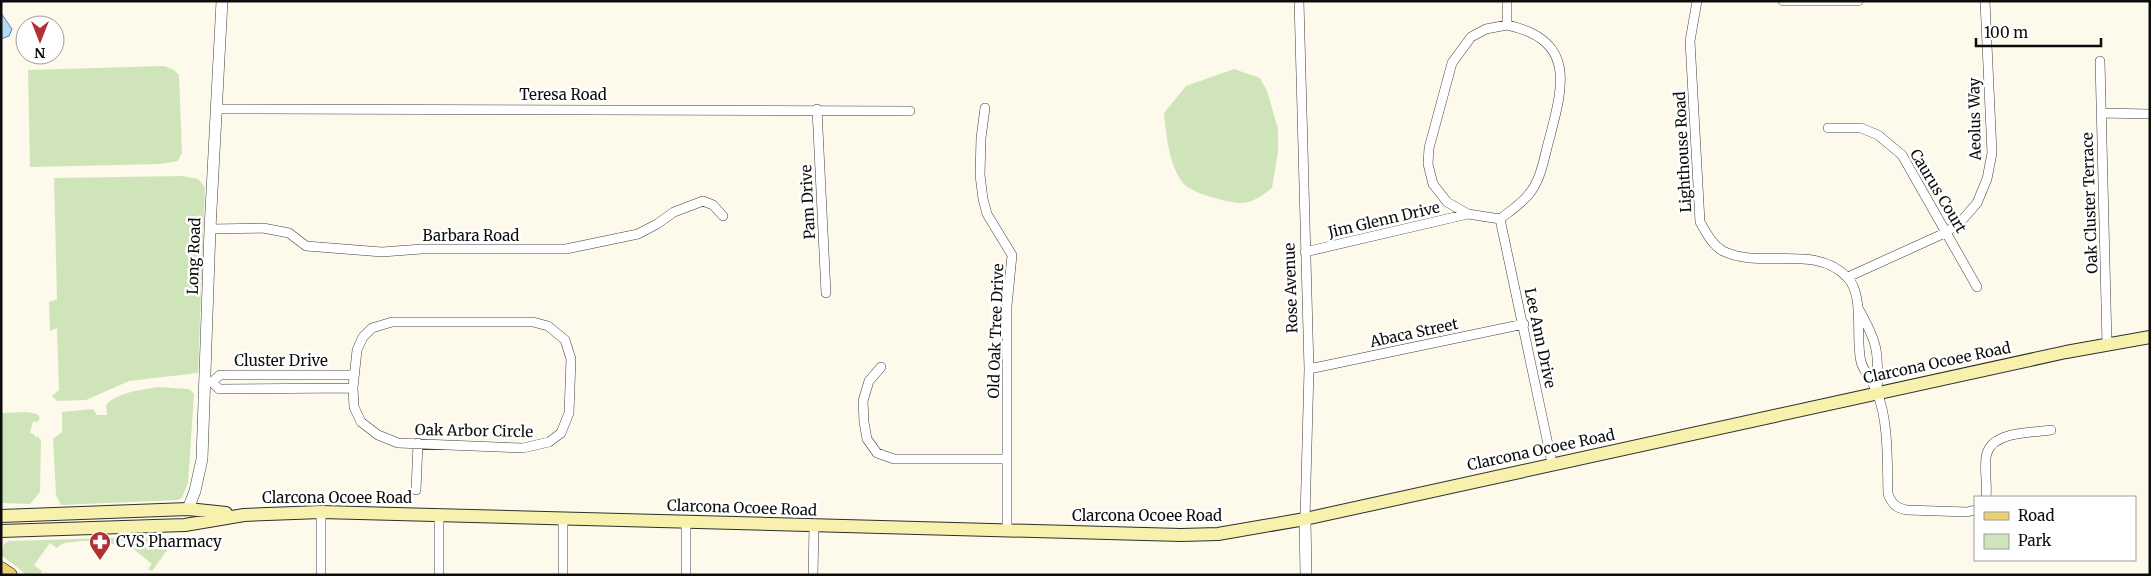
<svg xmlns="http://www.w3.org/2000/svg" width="2151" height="576" viewBox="0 0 2151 576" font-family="Merriweather,serif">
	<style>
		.green { fill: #cfe5b9 }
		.water { fill: #b5daf1; stroke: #428dc2 }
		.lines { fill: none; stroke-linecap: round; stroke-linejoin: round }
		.minor-casing { stroke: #3f3f3f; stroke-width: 10 }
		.tertiary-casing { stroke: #3f3f3f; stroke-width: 12 }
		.secondary-casing { stroke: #2e2e2e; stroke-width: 14 }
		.primary-casing { stroke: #1d1d1d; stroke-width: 15 }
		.minor { stroke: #fff; stroke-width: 9 }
		.tertiary { stroke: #fff; stroke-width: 11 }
		.secondary { stroke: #f8f1ad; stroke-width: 12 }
		.primary { stroke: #edd06d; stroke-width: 14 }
		.labels { text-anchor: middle; stroke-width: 5; stroke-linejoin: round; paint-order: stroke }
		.street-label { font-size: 15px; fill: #0c0c0c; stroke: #fff }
		.poi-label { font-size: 15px; fill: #0c0c0c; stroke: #fff; text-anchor: start }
	</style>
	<rect width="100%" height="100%" fill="#fdfaec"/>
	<!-- green -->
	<path class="green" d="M 164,66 L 174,70 L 179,75 L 182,153 L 178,161 L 161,164 L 30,167 L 28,70 Z
		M 1234,69 L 1260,78 L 1267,91 L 1278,129 L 1278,152 L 1272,188 C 1263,195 1253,203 1241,203 C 1229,203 1190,193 1183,183 C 1169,165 1166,135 1164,113 L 1186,86 Z
		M 183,176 L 198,179 L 205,187 L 198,373 L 129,381 L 86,400 L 57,401 L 52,396 L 59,390 L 57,328 L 50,331 L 49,302 L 57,299 L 54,178 Z
		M 158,387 L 189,389 L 194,394 L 188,483 L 182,498 L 177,500 L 61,505 L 56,495 L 53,439 L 62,432 L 62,412 L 93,409 L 97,415 L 107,415 L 106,405 C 118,392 141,390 158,387 Z
		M 27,412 L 37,414 L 40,418 L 37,423 L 36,421 L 33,422 L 30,433 L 34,434 L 36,438 L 37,436 L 41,440 L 40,492 L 30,504 L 1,503 L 1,413 Z
		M 172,536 L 173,542 L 152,571 L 148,569 L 152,564 L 122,540 L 118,546 C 108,540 63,538 57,548 L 50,543 L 34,565 L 42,571 L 40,575 L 27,575 L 1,555 L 4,544 L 9,541 Z"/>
	<!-- water -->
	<path class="water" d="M 1,13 L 12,29 L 9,36 L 1,39 Z"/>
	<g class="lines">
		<!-- minor casing -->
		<g class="minor-casing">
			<path id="minor" d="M 1299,1 L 1309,369 L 1305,519
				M 1697,1 L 1690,41 L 1700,222 C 1706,232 1712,245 1723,251 C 1762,270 1814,243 1847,277 C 1865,295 1855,338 1861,362 C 1864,372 1873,382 1877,392 C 1889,423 1887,461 1888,494 C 1892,504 1896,508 1907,510 L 1967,512 L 1975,510
				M 1783,1 L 1858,1
				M 1507,25 C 1577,40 1563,87 1549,140 C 1544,158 1541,180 1529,194 C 1521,204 1510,211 1500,219 L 1468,214 L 1447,202 L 1433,184 L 1428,164 L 1429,148 L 1452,63 L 1471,37 L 1486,29 Z
				M 1507,25 L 1507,1
				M 2100,61 L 2107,344
				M 985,108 L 981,138 L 980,175 L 983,199 L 987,214 L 1012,255 L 1007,306 L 1007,531
				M 217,109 L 910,111
				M 817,109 L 826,293
				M 2101,113 L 2150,114
				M 1828,128 L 1861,128 L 1878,135 L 1902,155 L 1977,287
				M 1500,219 L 1552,463
				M 210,229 L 263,228 L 289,233 L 306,246 L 382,252 L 422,249 L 566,249 L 638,234 L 657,224 L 674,212 L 703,201 L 713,205 L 723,216
				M 1305,252 L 1468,214
				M 1848,277 L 1947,232 L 1964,218 L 1977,203 L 1987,179 L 1992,153 L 1985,1
				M 1858,308 C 1878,343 1879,352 1877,393
				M 392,322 L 533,322 L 548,326 L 565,340 L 571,359 L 569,413 L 561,433 L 549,442 L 523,448 L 398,443 L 378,435 L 361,422 L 354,407 L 353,388 L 357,350 L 363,337 L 372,328 Z
				M 881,367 L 869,381 L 863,401 L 864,422 L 867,439 L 877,453 L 894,459 L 1007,459
				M 1309,369 L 1524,324
				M 205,382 L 212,382 L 219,389 L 353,388
				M 212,382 L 220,375 L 353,375
				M 416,490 L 418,443
				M 1986,497 C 1988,484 1983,466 1987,453 C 1994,431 2032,433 2051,430
				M 686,522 L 686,575
				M 321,575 L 321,512
				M 439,575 L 439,514
				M 563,575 L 563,518
				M 813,575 L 814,526"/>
		</g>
		<!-- tertiary casing -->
		<g class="tertiary-casing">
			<path id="tertiary" d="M 188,509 L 195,491 L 202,459 L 210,229 L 222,1
				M 1305,519 L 1306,575"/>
		</g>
		<!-- secondary casing -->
		<g class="secondary-casing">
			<path id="secondary" d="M 1,516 L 188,509 L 226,513
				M 1,531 L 185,525 L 244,515 L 321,512 L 1181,535 L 1218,534 L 1305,519 L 2066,352 L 2150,337"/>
		</g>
		<!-- primary casing -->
		<g class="primary-casing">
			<path id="primary" d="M 1,569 L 10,575"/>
		</g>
		<!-- minor -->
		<use href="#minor" class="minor"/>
		<!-- tertiary -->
		<use href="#tertiary" class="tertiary"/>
		<!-- secondary -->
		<use href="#secondary" class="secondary"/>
		<!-- primary -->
		<use href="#primary" class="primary"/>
	</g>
	<!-- icons -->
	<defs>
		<g id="pharmacy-pin" transform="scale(1.125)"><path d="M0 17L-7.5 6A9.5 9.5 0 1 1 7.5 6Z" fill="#b03034" stroke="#fff"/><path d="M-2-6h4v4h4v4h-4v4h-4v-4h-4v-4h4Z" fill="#fff"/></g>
	</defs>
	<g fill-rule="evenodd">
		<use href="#pharmacy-pin" x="100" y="542"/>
	</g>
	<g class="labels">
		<!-- street labels -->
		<g class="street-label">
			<text x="563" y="100">Teresa Road</text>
			<text transform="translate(1975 119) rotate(-91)" y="5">Aeolus Way</text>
			<text transform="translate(1683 152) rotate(-93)" y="5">Lighthouse Road</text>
			<text transform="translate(1938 191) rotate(59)" y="5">Caurus Court</text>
			<text transform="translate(808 202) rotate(-93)" y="5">Pam Drive</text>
			<text transform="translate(2090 203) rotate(-92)" y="5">Oak Cluster Terrace</text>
			<text transform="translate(1384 220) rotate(-13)" y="5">Jim Glenn Drive</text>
			<text x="471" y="241">Barbara Road</text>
			<text transform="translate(194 256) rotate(-88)" y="5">Long Road</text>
			<text transform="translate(1291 288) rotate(-92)" y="5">Rose Avenue</text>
			<text transform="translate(996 331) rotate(-88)" y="5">Old Oak Tree Drive</text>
			<text transform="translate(1414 333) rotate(-12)" y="5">Abaca Street</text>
			<text transform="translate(1540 338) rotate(78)" y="5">Lee Ann Drive</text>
			<text x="281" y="366">Cluster Drive</text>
			<text transform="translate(1937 363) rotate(-12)" y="5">Clarcona Ocoee Road</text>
			<text transform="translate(474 431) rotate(1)" y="5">Oak Arbor Circle</text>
			<text transform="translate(1541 450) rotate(-12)" y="5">Clarcona Ocoee Road</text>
			<text x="337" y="503">Clarcona Ocoee Road</text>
			<text transform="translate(742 508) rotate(2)" y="5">Clarcona Ocoee Road</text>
			<text x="1147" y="521">Clarcona Ocoee Road</text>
		</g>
		<!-- poi labels -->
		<g class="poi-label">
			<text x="116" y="547">CVS Pharmacy</text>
		</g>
	</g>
	<!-- border -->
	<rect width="2151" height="576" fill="none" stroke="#0c0c0c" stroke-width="5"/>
	<!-- legend -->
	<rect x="1974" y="496" width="162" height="65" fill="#ffffff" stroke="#9e9e9e"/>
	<rect x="1984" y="512" width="25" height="8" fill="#edd06d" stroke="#9e9e9e"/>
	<text x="2018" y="521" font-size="15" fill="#0c0c0c">Road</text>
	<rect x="1984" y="534" width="25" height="15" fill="#cfe5b9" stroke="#9e9e9e"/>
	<text x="2018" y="546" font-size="15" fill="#0c0c0c">Park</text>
	<!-- north arrow -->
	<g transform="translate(40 40) rotate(180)"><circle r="24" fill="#ffffff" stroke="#9e9e9e"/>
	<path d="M0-4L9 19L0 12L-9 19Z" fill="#b03034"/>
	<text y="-8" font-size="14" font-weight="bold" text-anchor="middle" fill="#0c0c0c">N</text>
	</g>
	<!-- scale -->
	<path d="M1976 38v8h125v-8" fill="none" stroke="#0c0c0c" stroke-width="2.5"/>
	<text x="1984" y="38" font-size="15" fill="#0c0c0c" stroke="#ffffff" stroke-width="4" paint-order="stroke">100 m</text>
</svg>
